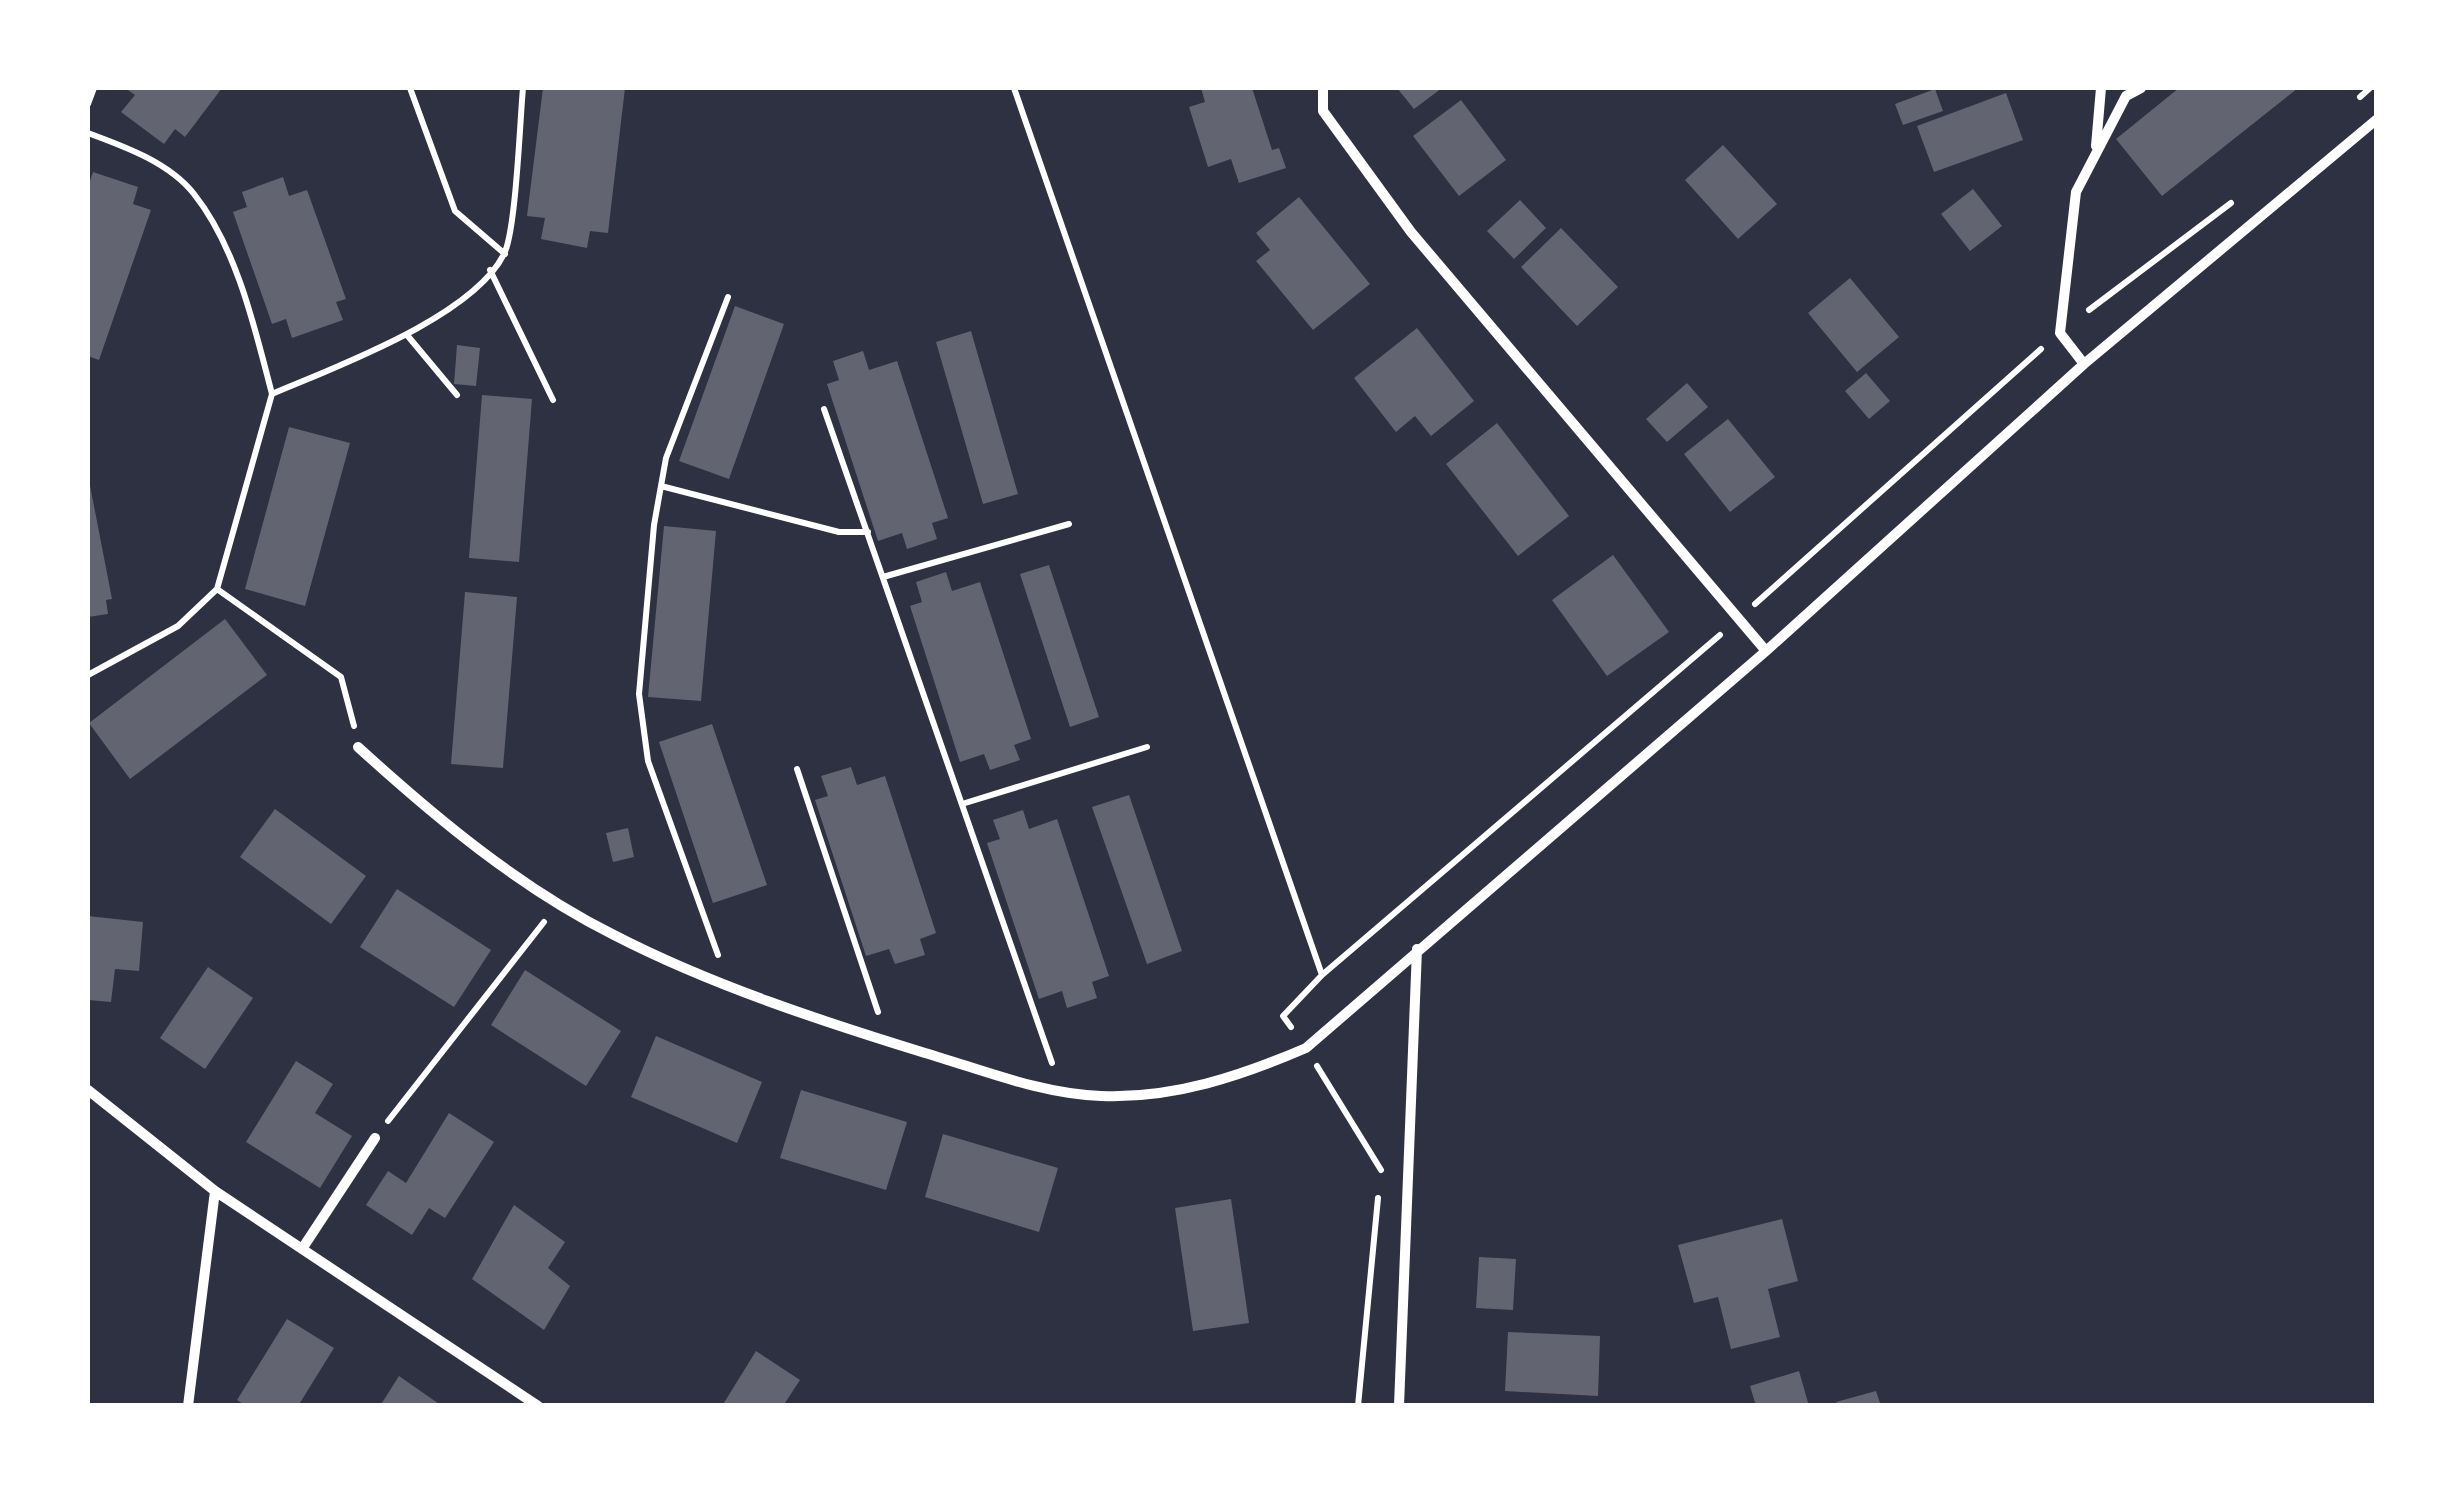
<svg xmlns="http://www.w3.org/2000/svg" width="2464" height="1493" viewBox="0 0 2464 1493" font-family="'Exo 2',sans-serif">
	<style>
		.building { fill: #626471 }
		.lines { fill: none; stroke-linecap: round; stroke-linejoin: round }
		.path { stroke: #fff; stroke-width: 6 }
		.minor { stroke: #fff; stroke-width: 10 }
	</style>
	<rect width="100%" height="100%" fill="#2d3142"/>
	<!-- building -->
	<path class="building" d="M 125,88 L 222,88 L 185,137 L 175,129 L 164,144 L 121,112 L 135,95 Z
		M 543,88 L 625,88 L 608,233 L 590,231 L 587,248 L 541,239 L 545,218 L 527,216 Z
		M 1201,88 L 1252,88 L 1272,150 L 1279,148 L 1286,168 L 1239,183 L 1231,159 L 1208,167 L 1189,107 L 1205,102 Z
		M 1397,88 L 1442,88 L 1414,109 Z
		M 2179,88 L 2298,88 L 2162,196 L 2116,139 Z
		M 1935,89 L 1943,111 L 1903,125 L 1895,104 Z
		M 2006,93 L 2023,140 L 1934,172 L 1917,126 Z
		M 1461,100 L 1506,160 L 1459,196 L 1413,136 Z
		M 1723,145 L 1777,204 L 1738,239 L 1685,180 Z
		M 93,172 L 138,187 L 133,204 L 151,210 L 99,360 L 88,356 L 88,187 Z
		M 283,177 L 289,196 L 307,190 L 346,299 L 336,302 L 343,320 L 292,338 L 286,319 L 272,324 L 233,212 L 247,207 L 242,192 Z
		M 1973,189 L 2002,226 L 1970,251 L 1941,214 Z
		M 1299,197 L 1370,284 L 1313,330 L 1256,261 L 1270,250 L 1256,233 Z
		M 1520,200 L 1546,228 L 1514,259 L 1487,231 Z
		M 1561,228 L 1618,287 L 1577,326 L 1521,267 Z
		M 1850,278 L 1899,337 L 1857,372 L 1808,313 Z
		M 735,306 L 784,324 L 729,479 L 679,461 Z
		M 1417,328 L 1474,401 L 1431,436 L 1415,416 L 1396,432 L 1354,378 Z
		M 971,331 L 1018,494 L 983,504 L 936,342 Z
		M 457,345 L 480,348 L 476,386 L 454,384 Z
		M 863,351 L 869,370 L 897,361 L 948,518 L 932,523 L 937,539 L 907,549 L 902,533 L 878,541 L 827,384 L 839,380 L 833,361 Z
		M 1866,373 L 1890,401 L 1869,419 L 1845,391 Z
		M 1687,383 L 1708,407 L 1667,442 L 1646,419 Z
		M 482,395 L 532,399 L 519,562 L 469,558 Z
		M 1728,419 L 1775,477 L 1730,512 L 1684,454 Z
		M 1497,423 L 1569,516 L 1518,556 L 1446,464 Z
		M 289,427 L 350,443 L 305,606 L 245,589 Z
		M 88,475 L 112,599 L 106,600 L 108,614 L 88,617 Z
		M 664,526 L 716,531 L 701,701 L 648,697 Z
		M 1613,555 L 1669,632 L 1607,676 L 1552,600 Z
		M 1049,565 L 1099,717 L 1070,727 L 1020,574 Z
		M 946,572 L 952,591 L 980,582 L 1031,739 L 1014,745 L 1020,760 L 990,770 L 984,754 L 960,762 L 910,606 L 922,602 L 916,582 Z
		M 465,592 L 517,597 L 503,768 L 451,764 Z
		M 225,619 L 267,675 L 130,779 L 89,723 Z
		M 712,724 L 767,885 L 713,903 L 659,742 Z
		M 851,767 L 857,785 L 885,776 L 936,933 L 920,939 L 925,955 L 895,964 L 889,949 L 866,956 L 815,800 L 828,796 L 821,776 Z
		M 1129,795 L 1182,951 L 1147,964 L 1092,807 Z
		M 275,809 L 366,876 L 331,924 L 240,857 Z
		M 1023,810 L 1029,829 L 1057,819 L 1109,976 L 1092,982 L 1097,998 L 1067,1008 L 1062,991 L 1039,999 L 987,843 L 1000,839 L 993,820 Z
		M 628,828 L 634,857 L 613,862 L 606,833 Z
		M 397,889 L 491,950 L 454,1007 L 360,947 Z
		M 88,916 L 143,922 L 139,971 L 115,969 L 111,1002 L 88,1000 Z
		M 208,967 L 253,998 L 205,1069 L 160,1038 Z
		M 525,970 L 621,1031 L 586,1086 L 491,1025 Z
		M 656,1036 L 762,1082 L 737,1143 L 631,1097 Z
		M 296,1061 L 333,1084 L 315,1113 L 352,1136 L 320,1188 L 246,1142 Z
		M 801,1090 L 907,1122 L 886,1190 L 780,1158 Z
		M 449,1113 L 494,1142 L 445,1218 L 429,1208 L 412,1235 L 366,1205 L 388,1171 L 406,1183 Z
		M 943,1134 L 1058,1168 L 1039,1232 L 925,1197 Z
		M 1231,1199 L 1249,1323 L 1193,1331 L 1175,1208 Z
		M 514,1205 L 565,1242 L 548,1268 L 570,1286 L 544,1330 L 472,1279 Z
		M 1782,1219 L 1798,1281 L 1768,1289 L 1780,1337 L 1731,1349 L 1718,1297 L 1694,1303 L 1678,1245 Z
		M 1479,1257 L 1516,1259 L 1513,1310 L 1476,1308 Z
		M 287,1319 L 334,1348 L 298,1406 L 246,1406 L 237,1400 Z
		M 1508,1332 L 1600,1336 L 1598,1396 L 1505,1391 Z
		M 756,1351 L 800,1380 L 783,1406 L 722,1406 Z
		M 1799,1371 L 1809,1406 L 1756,1406 L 1750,1386 Z
		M 399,1376 L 442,1406 L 380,1406 Z
		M 1876,1391 L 1881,1406 L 1837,1406 L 1836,1402 Z"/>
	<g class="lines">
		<!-- path -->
		<path class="path" d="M 410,88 L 455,211 L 505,254
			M 1014,88 L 1322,975
			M 2360,97 L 2370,88
			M 88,104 L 94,88
			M 88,133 C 123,146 169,162 194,194 C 237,248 255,329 272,394
			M 490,270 L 553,400
			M 2089,310 L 2231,203
			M 407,335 L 457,395
			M 824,409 L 1052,1063
			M 661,486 L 839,532 L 868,532
			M 883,577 L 1069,524
			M 217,589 L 341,677 L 354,726
			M 1755,604 L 2041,349
			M 88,675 L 178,626 L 217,589 L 272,394 C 335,367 473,317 504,254 C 516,231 520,119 523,88
			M 797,769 L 878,1012
			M 962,804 L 1147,747
			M 718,955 L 648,761 L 639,694 L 654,525 L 666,458 L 728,297
			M 1291,1027 L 1283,1016 L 1322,975 L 1720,635
			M 1317,1066 L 1381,1170
			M 388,1121 L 544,922
			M 1358,1406 L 1378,1198"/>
		<!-- minor -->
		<path class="minor" d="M 1323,88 L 1323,111 L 1411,232 L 1766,651
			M 2096,146 L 2101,88
			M 2084,364 L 2060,333 L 2076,192 L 2126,96 L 2141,88
			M 358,747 C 436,818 520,888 614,935 C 711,985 821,1021 925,1053 C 983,1070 1041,1094 1101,1096 C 1173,1099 1241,1076 1306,1048 L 1766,651 L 2084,364 L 2376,120
			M 88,1090 L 215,1191 L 538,1406
			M 302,1249 L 375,1138
			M 188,1406 L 215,1191
			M 1399,1406 L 1417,949"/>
	</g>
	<!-- border -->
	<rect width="2464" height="1493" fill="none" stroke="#ffffff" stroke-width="180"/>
</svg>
